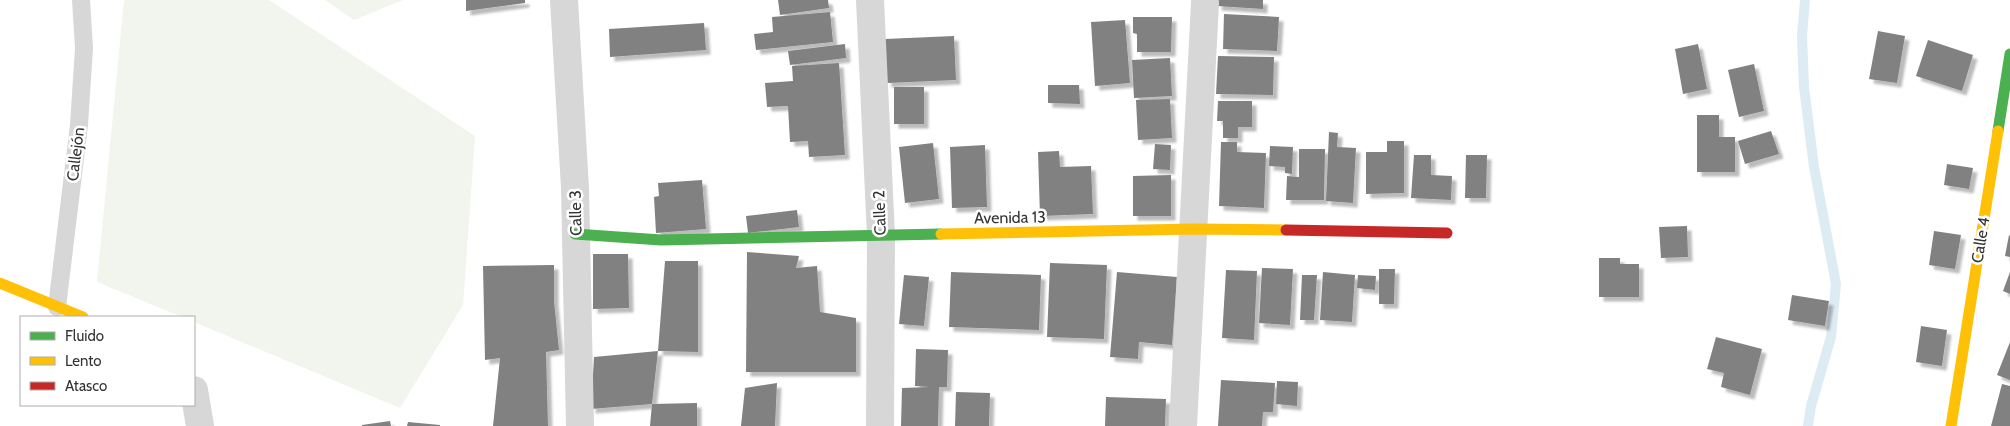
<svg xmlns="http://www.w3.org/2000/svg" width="2010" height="426" viewBox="0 0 2010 426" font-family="Cabin,sans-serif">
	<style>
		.green { fill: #f1f5ed }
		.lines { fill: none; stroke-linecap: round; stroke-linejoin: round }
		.stream { stroke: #ddebf3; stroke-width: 10 }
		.building { fill: #818181; filter: url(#shadow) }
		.lane { stroke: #d7d7d7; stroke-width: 18 }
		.street { stroke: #d7d7d7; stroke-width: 28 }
		.fast { stroke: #4caf50; stroke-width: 11 }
		.slow { stroke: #ffc107; stroke-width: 11 }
		.jam { stroke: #c62828; stroke-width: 11 }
		.labels { text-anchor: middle; stroke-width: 5; stroke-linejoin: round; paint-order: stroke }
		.street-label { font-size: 16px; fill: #333; stroke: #fff }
	</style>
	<defs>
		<filter id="shadow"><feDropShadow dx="4.5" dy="4.5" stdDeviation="1" flood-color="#0004"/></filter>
	</defs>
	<rect width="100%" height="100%" fill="#fff"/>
	<!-- green -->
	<path class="green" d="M 124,0 L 269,0 L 475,136 L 463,305 L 400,408 L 194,322 L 194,317 L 182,317 L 97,282 Z
		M 325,0 L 403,0 L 354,20 Z"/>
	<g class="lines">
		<!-- stream -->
		<path class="stream" d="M 1805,0 L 1802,36 L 1804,87 L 1814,167 L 1836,284 L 1831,337 L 1811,406 L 1808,426"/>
	</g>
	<!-- building -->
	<path class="building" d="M 466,0 L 525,0 L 525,3 L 466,11 Z
		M 778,0 L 828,0 L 829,8 L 780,15 Z
		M 1218,0 L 1263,0 L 1263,9 L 1217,6 Z
		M 830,12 L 833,42 L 756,50 L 754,34 L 773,32 L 772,17 Z
		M 1224,14 L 1279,17 L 1277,51 L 1223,49 Z
		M 1133,17 L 1172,17 L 1171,52 L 1137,52 L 1137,34 L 1133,33 Z
		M 1125,20 L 1130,83 L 1095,86 L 1091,22 Z
		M 704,23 L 706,50 L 610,57 L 609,29 Z
		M 1878,31 L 1905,36 L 1897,83 L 1869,79 Z
		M 954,36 L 956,80 L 887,83 L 885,39 Z
		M 1928,40 L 1973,55 L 1962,91 L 1916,76 Z
		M 845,44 L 846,58 L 790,65 L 788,51 Z
		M 1698,44 L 1707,89 L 1683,94 L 1675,49 Z
		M 1218,56 L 1274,57 L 1273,95 L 1216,94 Z
		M 1170,58 L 1172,96 L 1134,98 L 1132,60 Z
		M 839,63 L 845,155 L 809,157 L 808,141 L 790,142 L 788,106 L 767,107 L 765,83 L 793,81 L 792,66 Z
		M 1754,64 L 1764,111 L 1739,117 L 1728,70 Z
		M 1048,85 L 1079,85 L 1080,104 L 1048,103 Z
		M 894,87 L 924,87 L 924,124 L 894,124 Z
		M 1170,99 L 1172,138 L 1138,140 L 1136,100 Z
		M 1218,101 L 1252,101 L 1252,127 L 1238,127 L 1238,138 L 1223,138 L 1223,121 L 1217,121 Z
		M 1697,115 L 1719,115 L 1719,137 L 1735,137 L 1735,172 L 1697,172 Z
		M 1771,131 L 1779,154 L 1745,164 L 1738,141 Z
		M 1329,132 L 1338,133 L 1337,147 L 1356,148 L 1353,203 L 1326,201 Z
		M 1387,141 L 1404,141 L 1404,193 L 1366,194 L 1366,152 L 1387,152 Z
		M 1221,142 L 1237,142 L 1237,152 L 1266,153 L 1264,208 L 1219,206 Z
		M 933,143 L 939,199 L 905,203 L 899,147 Z
		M 1155,144 L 1171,145 L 1170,170 L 1153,169 Z
		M 985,145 L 987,207 L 952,208 L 950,147 Z
		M 1270,146 L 1293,147 L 1292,174 L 1285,173 L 1285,167 L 1269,166 Z
		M 1299,149 L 1325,149 L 1324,200 L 1286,200 L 1287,176 L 1299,177 Z
		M 1059,151 L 1060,167 L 1091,166 L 1093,214 L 1040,216 L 1038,152 Z
		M 1414,155 L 1431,155 L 1431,175 L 1452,176 L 1451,200 L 1411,198 Z
		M 1466,155 L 1487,155 L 1486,198 L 1465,198 Z
		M 1947,164 L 1973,168 L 1969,189 L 1944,185 Z
		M 1171,175 L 1171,216 L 1133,216 L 1133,176 Z
		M 702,180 L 706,229 L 656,233 L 654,197 L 659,196 L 658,183 Z
		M 797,210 L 799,227 L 748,233 L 746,216 Z
		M 1687,226 L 1688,257 L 1661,258 L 1659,227 Z
		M 1934,231 L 1961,235 L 1955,269 L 1929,265 Z
		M 2009,235 L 2010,236 L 2010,257 L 2005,256 Z
		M 747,252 L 799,256 L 796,268 L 817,266 L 820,312 L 856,318 L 856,372 L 746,372 Z
		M 593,254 L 628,254 L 629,308 L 593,309 Z
		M 1599,258 L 1620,258 L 1620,264 L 1639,264 L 1639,297 L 1599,297 Z
		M 665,261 L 698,261 L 698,352 L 658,351 L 652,404 L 591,409 L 594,357 L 658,351 Z
		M 1050,263 L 1107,265 L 1104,339 L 1047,337 Z
		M 554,265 L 554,301 L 559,350 L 546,352 L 548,426 L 493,426 L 500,358 L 485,360 L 483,266 Z
		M 1262,268 L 1293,269 L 1290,325 L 1259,323 Z
		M 1379,269 L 1395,269 L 1394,304 L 1379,304 Z
		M 1226,270 L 1257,271 L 1254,340 L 1222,338 Z
		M 951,272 L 1041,275 L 1039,330 L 949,327 Z
		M 1117,272 L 1177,277 L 1172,345 L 1139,342 L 1138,359 L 1110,357 Z
		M 1323,272 L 1355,275 L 1352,322 L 1320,320 Z
		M 2010,272 L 2010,294 L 2003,291 Z
		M 904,275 L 929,277 L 924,326 L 899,324 Z
		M 1302,275 L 1317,275 L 1314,320 L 1300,320 Z
		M 1358,275 L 1376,276 L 1375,290 L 1357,288 Z
		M 1792,295 L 1829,301 L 1825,326 L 1788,320 Z
		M 1921,326 L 1947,330 L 1942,366 L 1916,362 Z
		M 1716,337 L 1762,349 L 1750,395 L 1721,387 L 1724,373 L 1707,369 Z
		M 2010,342 L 2010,380 L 1997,375 Z
		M 916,349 L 948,350 L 947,387 L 939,387 L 938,426 L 901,426 L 902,388 L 930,387 L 915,386 Z
		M 1221,380 L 1275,383 L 1273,412 L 1263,412 L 1262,426 L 1218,426 Z
		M 1277,381 L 1298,382 L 1297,406 L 1276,404 Z
		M 777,383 L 775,426 L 741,426 L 745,388 Z
		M 2002,384 L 2010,386 L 2010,426 L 1991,426 Z
		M 956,392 L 990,393 L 989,426 L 955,426 Z
		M 1106,397 L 1166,399 L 1165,426 L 1105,426 Z
		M 697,403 L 697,426 L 650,426 L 652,404 Z
		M 390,421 L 391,426 L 362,426 L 362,425 Z
		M 408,422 L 440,425 L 440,426 L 407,426 Z"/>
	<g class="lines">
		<!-- lane -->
		<path class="lane" d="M 57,307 L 79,125 L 84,48 L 81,0"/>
		<!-- street -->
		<path class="street" d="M 564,0 L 575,188 L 580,426
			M 870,0 L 881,236 L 880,426
			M 194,390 L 200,426
			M 1183,426 L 1205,3"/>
		<!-- fast -->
		<path class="fast" d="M 1998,131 L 2010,54
			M 575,234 L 661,240 L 941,234"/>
		<!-- slow -->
		<path class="slow" d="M 941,234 L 1194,229 L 1286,230
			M 0,283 L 83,317
			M 1951,426 L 1998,131"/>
		<!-- jam -->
		<path class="jam" d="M 1286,230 L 1447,233"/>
	</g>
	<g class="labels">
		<!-- street labels -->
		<g class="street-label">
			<text transform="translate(75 154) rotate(-83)" y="6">Callejón</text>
			<text transform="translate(575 213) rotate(-91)" y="6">Calle 3</text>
			<text transform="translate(879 213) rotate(-92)" y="6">Calle 2</text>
			<text transform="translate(1010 217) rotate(-1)" y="6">Avenida 13</text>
			<text transform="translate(1980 240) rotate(-81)" y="6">Calle 4</text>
		</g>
	</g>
	<!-- legend -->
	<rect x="20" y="316" width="175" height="90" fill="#ffffff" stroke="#adadad"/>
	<rect x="30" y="332" width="25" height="8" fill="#4caf50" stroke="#adadad"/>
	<text x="65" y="341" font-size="15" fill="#333333">Fluido</text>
	<rect x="30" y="357" width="25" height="8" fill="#ffc107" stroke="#adadad"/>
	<text x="65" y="366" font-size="15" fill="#333333">Lento</text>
	<rect x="30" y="382" width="25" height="8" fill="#c62828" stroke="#adadad"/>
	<text x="65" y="391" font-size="15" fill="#333333">Atasco</text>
</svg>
